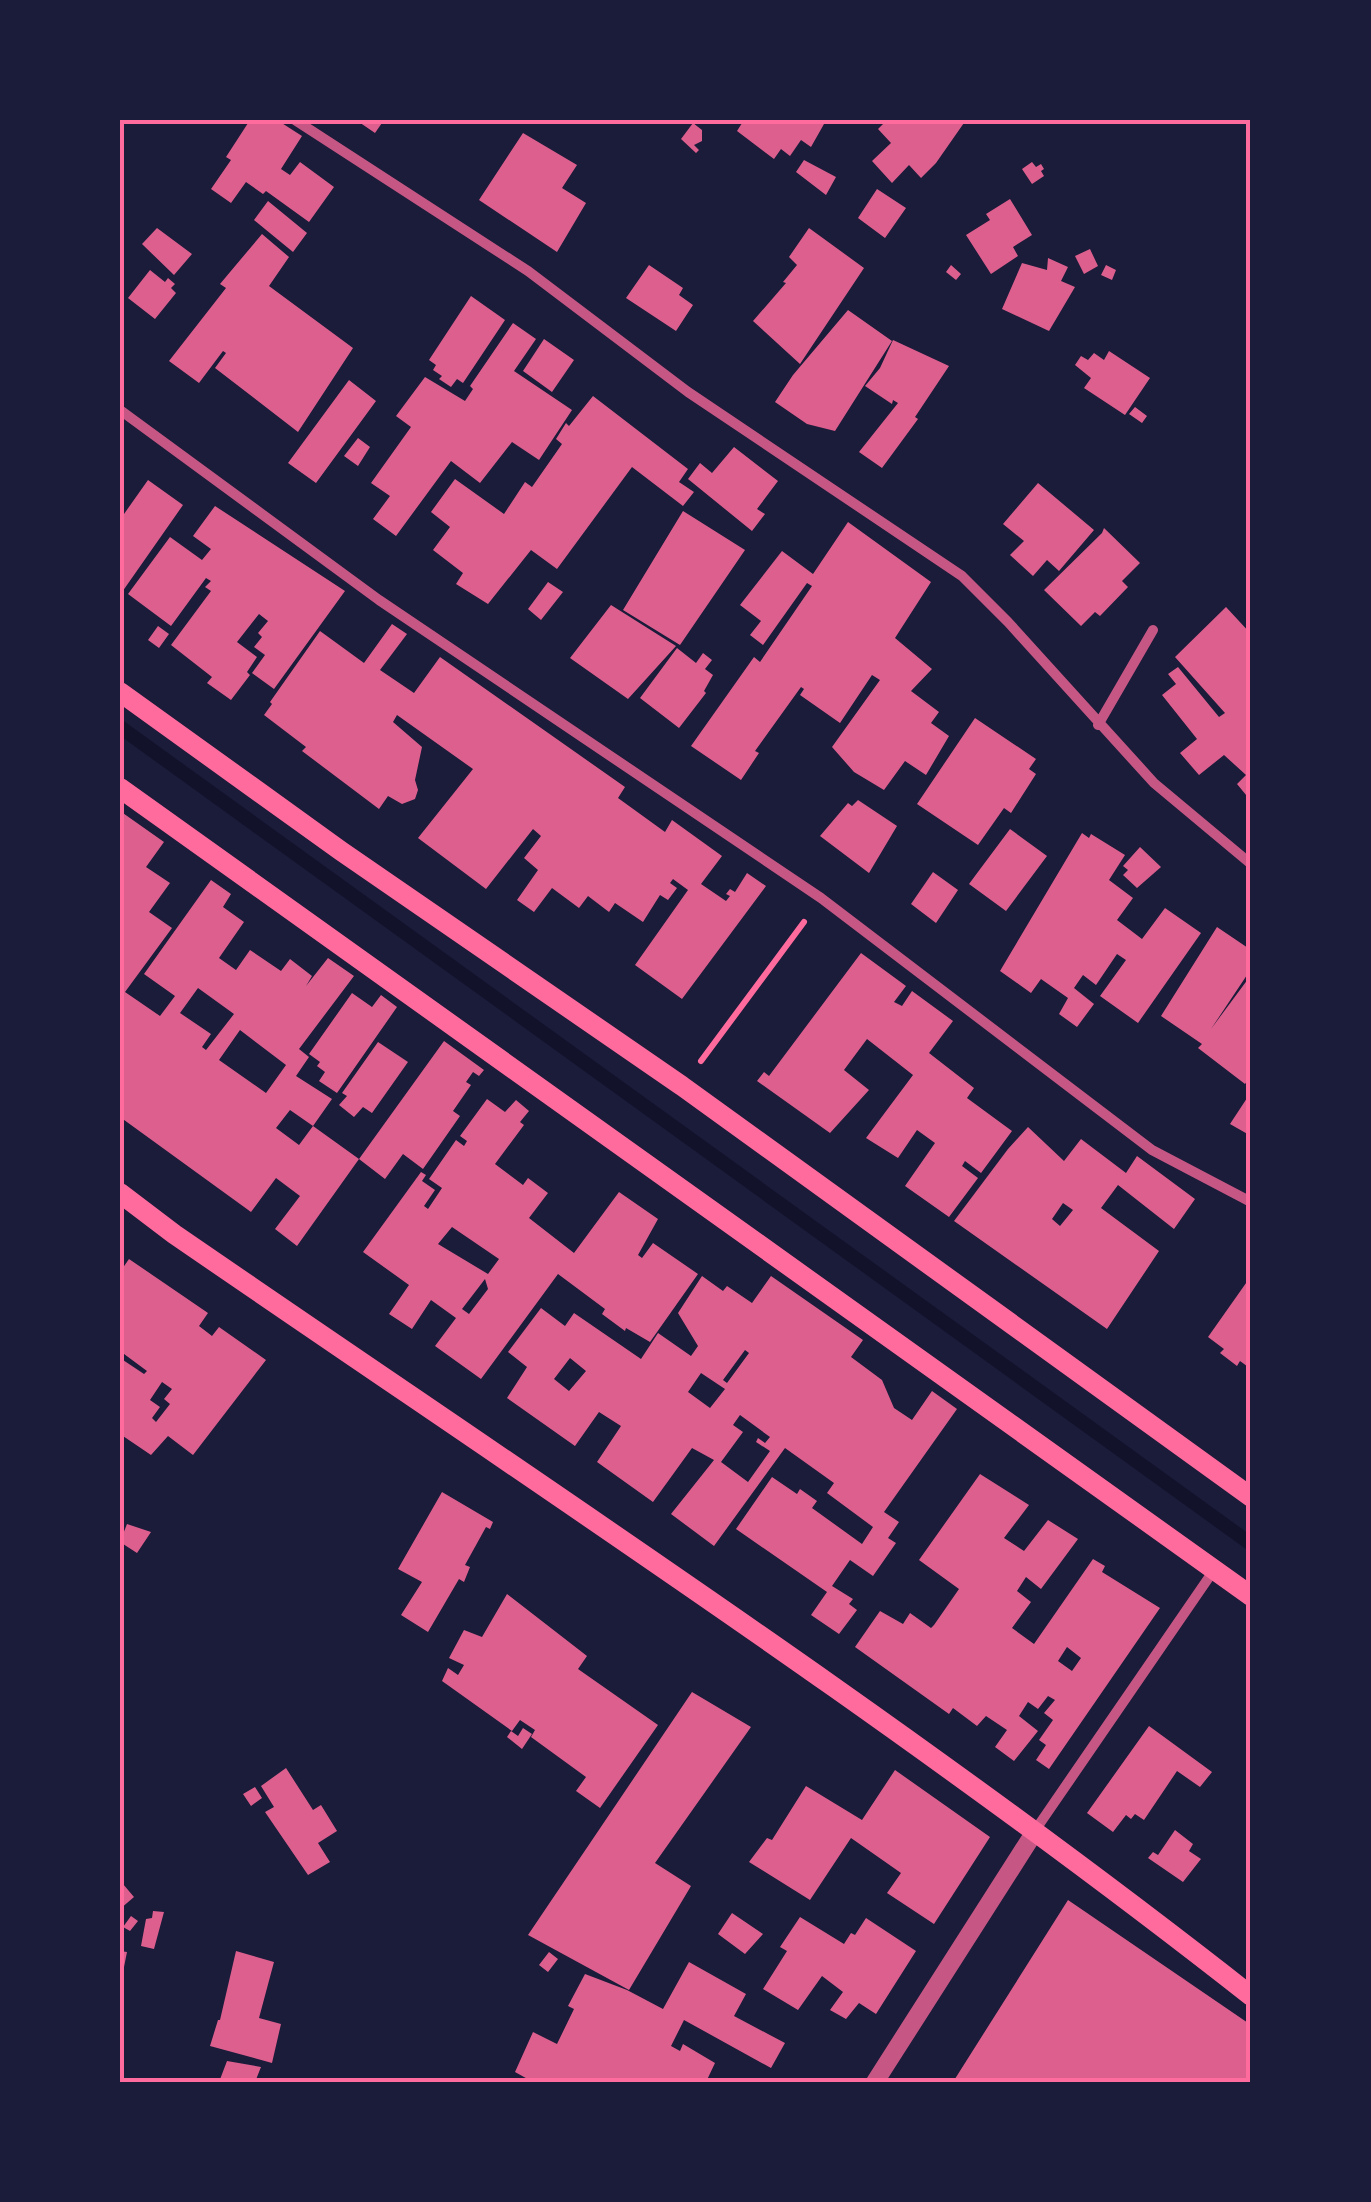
<svg xmlns="http://www.w3.org/2000/svg" width="1371" height="2202" viewBox="0 0 1371 2202" font-family="'DejaVu Sans',sans-serif">
	<style>
		.lines { fill: none; stroke-linecap: round; stroke-linejoin: round }
		.stream { stroke: #12122b; stroke-width: 14 }
		.building { fill: #dd5f8e; fill-rule: evenodd }
		.path { stroke: #ff6b9d; stroke-width: 6 }
		.minor { stroke: #c65784; stroke-width: 10 }
		.tertiary { stroke: #c65784; stroke-width: 18 }
		.secondary { stroke: #ff6b9d; stroke-width: 20 }
		.neatline { fill: none; stroke: #ff6b9d; stroke-width: 4 }
	</style>
	<rect width="100%" height="100%" fill="#1b1b3a"/>
	<g class="lines">
		<!-- stream -->
		<path class="stream" d="M 120,727 L 1251,1544"/>
	</g>
	<!-- building -->
	<path class="building" d="M 250,120 L 277,120 L 302,136 L 281,169 L 290,175 L 300,162 L 334,187 L 309,222 L 266,191 L 263,194 L 246,182 L 231,203 L 211,189 L 231,160 L 226,157 Z
		M 356,120 L 384,120 L 375,133 Z
		M 744,120 L 817,120 L 824,124 L 811,147 L 801,140 L 790,156 L 781,149 L 774,159 L 737,131 Z
		M 887,120 L 966,120 L 936,163 L 921,178 L 909,165 L 892,183 L 872,161 L 891,143 L 878,129 Z
		M 693,123 L 702,130 L 702,141 L 694,145 L 699,150 L 696,153 L 681,139 Z
		M 523,133 L 577,165 L 562,188 L 586,203 L 557,252 L 479,200 Z
		M 804,160 L 836,177 L 826,195 L 796,172 Z
		M 1032,162 L 1036,167 L 1041,164 L 1044,169 L 1041,171 L 1044,176 L 1032,184 L 1022,169 Z
		M 877,189 L 906,208 L 885,238 L 858,218 Z
		M 1010,199 L 1032,235 L 1013,247 L 1018,256 L 991,274 L 966,235 L 990,220 L 986,214 Z
		M 268,201 L 307,233 L 293,252 L 254,220 Z
		M 157,228 L 192,254 L 174,275 L 142,244 Z
		M 809,228 L 864,268 L 800,364 L 753,321 L 786,283 L 783,282 L 797,265 L 789,257 Z
		M 262,234 L 289,257 L 269,286 L 353,348 L 298,432 L 215,368 L 226,353 L 223,351 L 199,383 L 169,361 L 226,288 L 220,284 Z
		M 1090,249 L 1098,266 L 1084,274 L 1075,256 Z
		M 1048,258 L 1068,267 L 1061,281 L 1075,287 L 1049,331 L 1002,309 L 1022,263 L 1047,270 Z
		M 649,265 L 683,288 L 679,295 L 693,305 L 676,331 L 626,298 Z
		M 951,265 L 961,274 L 956,280 L 946,272 Z
		M 1106,265 L 1116,270 L 1112,280 L 1101,275 Z
		M 150,270 L 165,282 L 168,278 L 175,284 L 171,288 L 176,293 L 155,319 L 128,298 Z
		M 471,296 L 505,320 L 463,383 L 457,379 L 451,387 L 439,379 L 442,376 L 433,370 L 436,365 L 429,360 Z
		M 848,310 L 892,341 L 835,431 L 807,424 L 775,402 L 793,375 Z
		M 513,323 L 536,339 L 514,371 L 572,410 L 539,460 L 512,442 L 480,483 L 451,461 L 396,536 L 373,519 L 390,496 L 371,483 L 411,427 L 396,416 L 425,377 L 465,401 L 473,389 L 470,386 Z
		M 544,339 L 574,360 L 552,392 L 523,371 Z
		M 893,340 L 949,366 L 915,417 L 918,419 L 882,468 L 859,452 L 898,403 L 893,400 L 892,404 L 865,386 L 880,368 Z
		M 1109,351 L 1150,378 L 1125,415 L 1084,388 L 1091,378 L 1075,365 L 1081,356 L 1088,360 L 1094,353 L 1104,360 Z
		M 349,380 L 376,401 L 316,483 L 288,463 Z
		M 593,396 L 688,469 L 679,482 L 694,492 L 683,506 L 632,467 L 557,569 L 531,550 L 488,604 L 456,584 L 463,573 L 433,550 L 450,527 L 431,512 L 455,479 L 504,514 L 525,482 L 532,487 L 562,444 L 556,439 L 566,423 L 569,426 Z
		M 1135,407 L 1147,416 L 1142,423 L 1129,414 Z
		M 358,438 L 370,447 L 358,466 L 344,456 Z
		M 734,447 L 778,481 L 757,509 L 765,514 L 752,531 L 688,479 L 700,463 L 712,473 Z
		M 148,480 L 183,505 L 120,595 L 120,511 L 124,514 Z
		M 1038,483 L 1094,530 L 1059,571 L 1047,560 L 1033,576 L 1010,555 L 1024,541 L 1003,524 Z
		M 215,506 L 345,591 L 274,689 L 252,673 L 265,655 L 254,647 L 262,637 L 258,633 L 268,621 L 259,614 L 237,642 L 257,657 L 247,672 L 250,675 L 231,700 L 207,683 L 212,677 L 171,645 L 211,591 L 205,587 L 211,581 L 206,578 L 171,626 L 128,594 L 170,537 L 202,560 L 211,549 L 193,536 Z
		M 683,511 L 745,550 L 680,645 L 623,610 Z
		M 848,522 L 931,582 L 895,638 L 932,669 L 911,691 L 939,712 L 931,723 L 949,736 L 926,775 L 905,761 L 884,790 L 854,772 L 832,747 L 880,680 L 872,675 L 840,723 L 800,695 L 804,689 L 801,687 L 755,751 L 759,753 L 741,780 L 691,746 L 754,657 L 760,662 L 812,586 L 807,583 L 763,645 L 750,635 L 761,621 L 740,605 L 782,551 L 813,574 Z
		M 1104,528 L 1140,563 L 1122,581 L 1128,587 L 1100,616 L 1095,612 L 1081,626 L 1044,590 L 1102,533 Z
		M 548,582 L 563,592 L 541,620 L 528,609 Z
		M 611,605 L 676,646 L 628,699 L 570,658 Z
		M 1226,607 L 1251,634 L 1251,801 L 1237,784 L 1246,775 L 1224,755 L 1199,775 L 1180,753 L 1197,739 L 1162,695 L 1176,684 L 1168,674 L 1178,667 L 1219,717 L 1225,713 L 1175,657 Z
		M 392,624 L 407,634 L 380,670 L 414,693 L 440,657 L 625,787 L 618,798 L 665,832 L 672,820 L 722,856 L 701,884 L 726,901 L 730,896 L 726,894 L 730,889 L 735,892 L 747,873 L 766,886 L 682,999 L 635,965 L 688,890 L 673,879 L 670,883 L 677,888 L 668,900 L 660,895 L 643,922 L 615,903 L 609,912 L 588,896 L 579,908 L 552,888 L 534,912 L 517,900 L 538,870 L 524,858 L 541,836 L 533,829 L 486,889 L 418,838 L 473,769 L 397,715 L 393,722 L 422,747 L 415,780 L 418,790 L 415,799 L 402,804 L 388,796 L 379,809 L 302,751 L 306,747 L 264,715 L 272,704 L 270,702 L 320,631 L 364,663 Z
		M 158,626 L 169,634 L 159,648 L 148,640 Z
		M 677,648 L 696,663 L 703,653 L 712,660 L 705,669 L 713,675 L 704,691 L 706,693 L 679,728 L 640,698 Z
		M 975,718 L 1036,759 L 1029,769 L 1036,774 L 1011,813 L 1004,808 L 978,845 L 917,804 Z
		M 858,800 L 897,826 L 869,873 L 820,836 L 848,803 L 852,806 Z
		M 120,811 L 164,842 L 146,867 L 170,883 L 149,912 L 172,928 L 125,992 L 160,1016 L 175,996 L 144,974 L 211,880 L 231,894 L 223,907 L 244,922 L 219,958 L 236,970 L 250,950 L 281,971 L 290,959 L 312,976 L 306,986 L 328,958 L 354,976 L 299,1049 L 309,1057 L 296,1076 L 332,1099 L 313,1126 L 359,1159 L 444,1041 L 484,1070 L 479,1076 L 473,1072 L 466,1082 L 471,1085 L 453,1111 L 460,1116 L 423,1169 L 403,1154 L 385,1179 L 359,1159 L 297,1246 L 275,1229 L 300,1196 L 276,1178 L 251,1212 L 120,1117 ZM 198,988 L 234,1014 L 206,1050 L 202,1047 L 211,1034 L 180,1013 ZM 240,1030 L 286,1065 L 266,1093 L 219,1060 ZM 290,1110 L 313,1126 L 299,1145 L 276,1128 Z
		M 1010,829 L 1047,856 L 1006,911 L 969,884 Z
		M 1082,833 L 1089,838 L 1091,834 L 1125,855 L 1109,880 L 1133,898 L 1117,920 L 1142,939 L 1165,908 L 1201,933 L 1138,1023 L 1100,996 L 1126,960 L 1117,954 L 1096,985 L 1083,975 L 1074,988 L 1094,1004 L 1077,1027 L 1059,1014 L 1068,998 L 1041,979 L 1031,993 L 1000,971 Z
		M 1140,847 L 1161,867 L 1137,888 L 1123,875 L 1128,870 L 1123,866 Z
		M 933,872 L 958,890 L 936,923 L 911,904 Z
		M 1217,927 L 1251,950 L 1251,969 L 1211,1029 L 1251,975 L 1251,1076 L 1245,1084 L 1198,1048 L 1202,1044 L 1161,1016 Z
		M 861,953 L 906,986 L 894,1002 L 902,1006 L 912,991 L 953,1021 L 929,1053 L 974,1088 L 967,1098 L 1012,1131 L 981,1173 L 965,1161 L 962,1166 L 978,1178 L 949,1217 L 905,1186 L 935,1143 L 917,1130 L 898,1158 L 866,1138 L 913,1075 L 867,1039 L 844,1070 L 869,1090 L 830,1133 L 757,1081 L 764,1072 L 769,1076 Z
		M 352,993 L 372,1007 L 381,995 L 397,1007 L 337,1093 L 319,1081 L 325,1072 L 317,1066 L 320,1062 L 309,1054 Z
		M 378,1042 L 408,1062 L 372,1113 L 363,1107 L 354,1117 L 339,1105 L 347,1096 L 342,1093 Z
		M 1251,1092 L 1251,1136 L 1230,1124 Z
		M 487,1099 L 505,1112 L 516,1100 L 529,1111 L 520,1122 L 524,1125 L 495,1164 L 523,1185 L 528,1178 L 548,1193 L 529,1218 L 574,1253 L 619,1192 L 658,1219 L 638,1255 L 642,1258 L 653,1243 L 698,1274 L 650,1342 L 626,1328 L 625,1331 L 602,1314 L 605,1309 L 558,1274 L 481,1379 L 435,1346 L 456,1318 L 431,1300 L 412,1329 L 389,1314 L 409,1285 L 363,1252 L 421,1172 L 426,1175 L 422,1181 L 435,1190 L 424,1206 L 428,1209 L 442,1188 L 429,1179 L 456,1140 L 464,1146 L 467,1141 L 460,1136 ZM 452,1227 L 499,1259 L 488,1274 L 438,1244 ZM 485,1279 L 488,1289 L 469,1314 L 462,1309 Z
		M 1028,1127 L 1064,1161 L 1081,1139 L 1126,1173 L 1137,1156 L 1195,1199 L 1174,1229 L 1118,1185 L 1101,1208 L 1159,1251 L 1107,1329 L 954,1221 L 1008,1149 ZM 1063,1203 L 1073,1210 L 1060,1226 L 1052,1219 Z
		M 129,1259 L 208,1313 L 199,1326 L 212,1336 L 219,1327 L 266,1360 L 193,1455 L 168,1436 L 151,1455 L 120,1434 L 120,1358 L 144,1374 L 147,1371 L 120,1351 L 120,1272 ZM 162,1382 L 172,1389 L 164,1399 L 170,1404 L 156,1422 L 152,1418 L 160,1407 L 150,1400 Z
		M 702,1276 L 723,1291 L 727,1286 L 752,1303 L 771,1276 L 863,1340 L 851,1357 L 882,1380 L 894,1408 L 912,1420 L 932,1391 L 957,1409 L 884,1512 L 899,1522 L 888,1538 L 896,1543 L 873,1576 L 850,1560 L 832,1586 L 853,1599 L 849,1604 L 857,1610 L 839,1634 L 811,1615 L 827,1592 L 736,1529 L 772,1477 L 797,1494 L 800,1489 L 817,1501 L 812,1508 L 862,1544 L 873,1527 L 827,1493 L 834,1483 L 785,1448 L 714,1546 L 671,1514 L 714,1460 L 692,1448 L 653,1502 L 597,1462 L 621,1426 L 599,1412 L 575,1446 L 507,1398 L 527,1367 L 508,1352 L 541,1308 L 565,1326 L 574,1313 L 641,1359 L 658,1333 L 691,1356 L 698,1346 L 678,1313 ZM 745,1350 L 749,1353 L 727,1383 L 723,1380 ZM 570,1358 L 586,1371 L 569,1391 L 554,1379 ZM 701,1373 L 725,1389 L 710,1408 L 688,1392 ZM 740,1415 L 770,1437 L 765,1443 L 758,1438 L 756,1442 L 770,1451 L 748,1482 L 721,1462 L 743,1432 L 733,1425 Z
		M 1251,1276 L 1251,1369 L 1240,1361 L 1237,1366 L 1220,1353 L 1224,1349 L 1208,1337 Z
		M 980,1474 L 1029,1505 L 1004,1538 L 1024,1551 L 1048,1520 L 1078,1539 L 1041,1589 L 1026,1577 L 1017,1591 L 1031,1602 L 1012,1628 L 1034,1644 L 1093,1559 L 1105,1566 L 1102,1572 L 1160,1608 L 1049,1769 L 1036,1760 L 1046,1745 L 1039,1740 L 1053,1720 L 1044,1713 L 1055,1700 L 1048,1696 L 1038,1709 L 1028,1702 L 1019,1716 L 1038,1731 L 1014,1761 L 995,1747 L 1007,1730 L 986,1716 L 977,1726 L 953,1708 L 949,1714 L 855,1647 L 880,1611 L 903,1624 L 910,1613 L 931,1628 L 934,1625 L 959,1589 L 919,1560 ZM 1067,1647 L 1081,1658 L 1072,1671 L 1058,1661 Z
		M 442,1492 L 493,1522 L 490,1529 L 486,1527 L 465,1565 L 470,1567 L 464,1582 L 459,1579 L 428,1632 L 401,1615 L 422,1582 L 398,1569 Z
		M 127,1524 L 151,1532 L 137,1553 L 120,1542 Z
		M 507,1594 L 587,1656 L 578,1669 L 658,1725 L 600,1808 L 576,1791 L 586,1777 L 531,1737 L 535,1730 L 520,1720 L 512,1731 L 442,1681 L 448,1668 L 458,1675 L 464,1665 L 449,1658 L 464,1630 L 482,1637 Z
		M 692,1692 L 751,1727 L 655,1863 L 691,1886 L 629,1990 L 528,1935 Z
		M 1149,1726 L 1212,1772 L 1200,1787 L 1177,1771 L 1144,1820 L 1135,1814 L 1131,1819 L 1126,1815 L 1113,1832 L 1087,1813 Z
		M 523,1728 L 532,1734 L 522,1749 L 507,1737 L 511,1731 L 518,1736 Z
		M 286,1768 L 313,1810 L 321,1805 L 337,1831 L 318,1843 L 330,1862 L 308,1875 L 265,1812 L 274,1807 L 261,1786 Z
		M 895,1770 L 990,1837 L 934,1924 L 887,1893 L 901,1873 L 851,1838 L 810,1900 L 749,1862 L 767,1838 L 772,1840 L 806,1786 L 862,1820 Z
		M 255,1787 L 262,1798 L 251,1806 L 243,1794 Z
		M 1175,1830 L 1193,1844 L 1189,1851 L 1201,1859 L 1183,1882 L 1148,1858 L 1153,1852 L 1158,1855 Z
		M 123,1884 L 134,1897 L 120,1909 L 120,1887 Z
		M 1068,1900 L 1251,2025 L 1251,2082 L 953,2082 Z
		M 153,1911 L 164,1912 L 154,1949 L 141,1946 L 146,1919 L 152,1918 Z
		M 732,1913 L 763,1934 L 745,1954 L 718,1934 Z
		M 131,1916 L 138,1921 L 130,1931 L 123,1927 Z
		M 800,1917 L 844,1944 L 851,1933 L 855,1935 L 866,1918 L 916,1951 L 876,2014 L 859,2003 L 846,2019 L 830,2010 L 843,1992 L 822,1976 L 798,2010 L 763,1989 L 787,1951 L 780,1947 Z
		M 120,1951 L 127,1952 L 122,1977 L 120,1977 Z
		M 236,1951 L 274,1962 L 259,2018 L 281,2024 L 272,2063 L 210,2046 L 218,2020 L 220,2020 Z
		M 549,1952 L 558,1959 L 548,1972 L 539,1965 Z
		M 689,1962 L 746,1994 L 734,2016 L 785,2043 L 771,2068 L 684,2020 L 671,2046 L 680,2051 L 683,2044 L 715,2063 L 706,2082 L 533,2082 L 515,2072 L 533,2032 L 557,2044 L 574,2009 L 568,2006 L 585,1974 L 627,1990 L 663,2009 Z
		M 227,2061 L 261,2067 L 255,2082 L 219,2082 Z"/>
	<g class="lines">
		<!-- path -->
		<path class="path" d="M 701,1061 L 804,922"/>
		<!-- minor -->
		<path class="minor" d="M 295,120 L 528,271 L 688,392 L 962,576 L 1008,622 L 1154,783 L 1251,864
			M 120,410 L 379,600 L 821,898 L 1152,1150 L 1251,1202
			M 1098,725 L 1153,630
			M 1034,1832 L 1214,1570"/>
		<!-- tertiary -->
		<path class="tertiary" d="M 875,2082 L 1034,1833"/>
		<!-- secondary -->
		<path class="secondary" d="M 120,692 L 341,851 L 682,1086 L 1251,1497
			M 120,788 L 1251,1596
			M 120,1193 L 174,1234 C 536,1483 905,1724 1251,1996"/>
	</g>
	<!-- border -->
	<rect width="1371" height="2202" fill="none" stroke="#1b1b3a" stroke-width="245"/>
	<rect x="122" y="122" width="1126" height="1958" class="neatline"/>
</svg>
